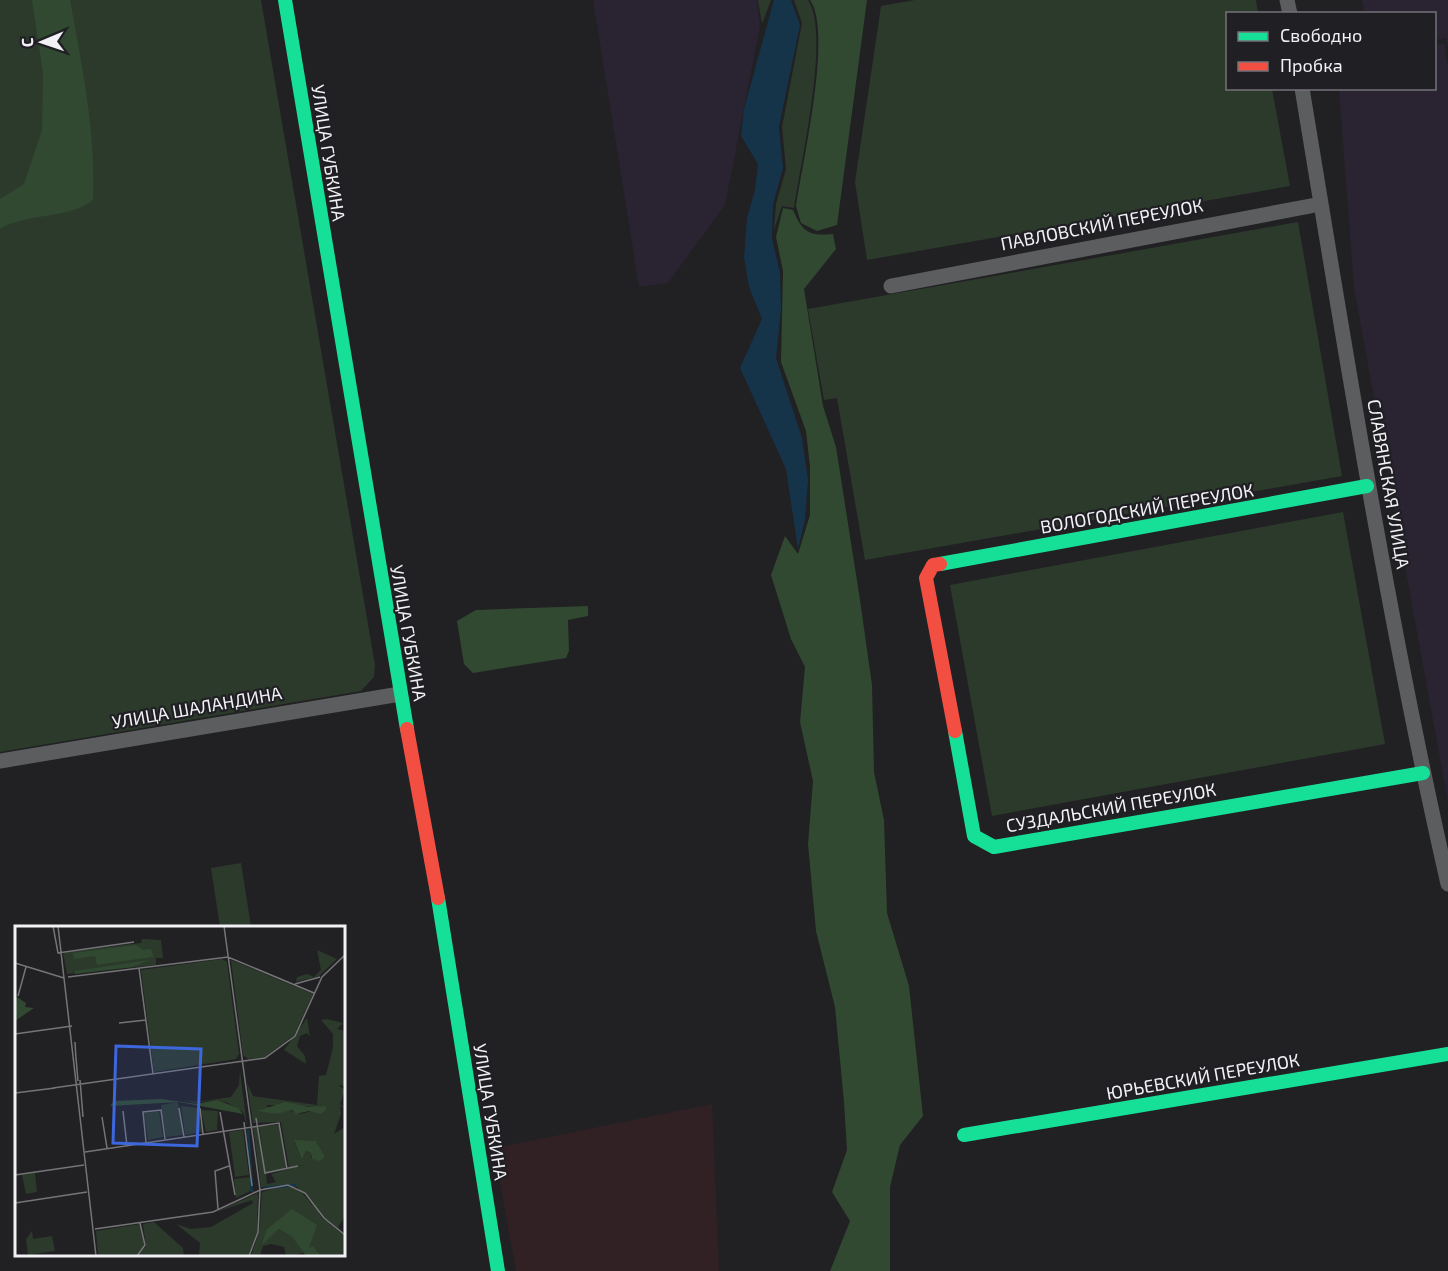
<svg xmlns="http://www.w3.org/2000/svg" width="1448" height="1271" viewBox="0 0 1448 1271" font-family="'Exo 2',sans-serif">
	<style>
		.commercial { fill: #312124 }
		.industrial { fill: #2a2331 }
		.green { fill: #2c3a2c }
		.forest { fill: #314930 }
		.water { fill: #15344a }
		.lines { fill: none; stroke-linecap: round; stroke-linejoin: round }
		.street { stroke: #5c5d5e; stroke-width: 15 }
		.fast { stroke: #16e098; stroke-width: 14 }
		.jam { stroke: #f24e42; stroke-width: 14 }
		.labels { text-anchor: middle; stroke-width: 4.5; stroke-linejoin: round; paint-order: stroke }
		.street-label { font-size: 18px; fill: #f2f2f6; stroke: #201f24 }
		.inset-river { fill: none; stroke: #15344a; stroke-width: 3 }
		.inset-road { fill: none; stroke: #757477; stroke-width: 1.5 }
		.view { fill: #3d67dc; fill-opacity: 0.15; stroke: #3d67dc; stroke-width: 3 }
		.inset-edge { fill: none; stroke: #f2f2f6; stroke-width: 3 }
	</style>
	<rect width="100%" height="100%" fill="#212023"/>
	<!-- commercial -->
	<path class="commercial" d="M 712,1104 L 719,1271 L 516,1271 L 494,1148 Z"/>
	<!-- industrial -->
	<path class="industrial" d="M 593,0 L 757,0 L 760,26 L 725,205 L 668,283 L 639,287 Z
		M 1362,0 L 1448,0 L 1448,47 L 1446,38 L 1435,40 L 1434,14 L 1365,13 Z
		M 1444,43 L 1448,66 L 1448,802 L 1354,288 L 1339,89 L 1434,88 L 1435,45 Z"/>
	<!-- green -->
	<path class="green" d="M 0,0 L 261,0 L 375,665 L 374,677 L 361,691 L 0,752 Z
		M 758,0 L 771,0 L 762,24 Z
		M 794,0 L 808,0 C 831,33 800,165 794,208 L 782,206 L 774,230 L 776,204 L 786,169 L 782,127 L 802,23 Z
		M 915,0 L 1256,0 L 1258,13 L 1228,14 L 1228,88 L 1272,89 L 1290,186 L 867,260 L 855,182 L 881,6 Z
		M 1298,222 L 1342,476 L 865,560 L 837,398 L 824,400 L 808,309 Z
		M 1343,512 L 1385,744 L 992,816 L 950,585 Z
		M 241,863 L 251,926 L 220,927 L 211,868 Z"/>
	<!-- forest -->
	<path class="forest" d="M 32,0 L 70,0 C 82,66 96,132 93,200 C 68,220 28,212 0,229 L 0,199 L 24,184 L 42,130 L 43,73 Z
		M 810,0 L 867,0 L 837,225 L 817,231 L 801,223 L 796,206 C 802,164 833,32 810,0 Z
		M 783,208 L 793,210 C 803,233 809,236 833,234 L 836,249 L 804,289 L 823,406 L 836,447 L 860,600 L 872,685 L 874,772 L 884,820 L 887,913 L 909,986 L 923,1116 L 900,1145 L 890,1187 L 890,1271 L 830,1271 L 850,1221 L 832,1192 L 847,1150 L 844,1102 L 835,1007 L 816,931 L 808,844 L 813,781 L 800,722 L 805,667 L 791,639 L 771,575 L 785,536 L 798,554 L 810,515 L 810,467 L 806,431 L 781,362 L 783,271 L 776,237 Z
		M 588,606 L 588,616 L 568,620 L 569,651 L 566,658 L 473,673 L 464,664 L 457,621 L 476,610 Z"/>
	<!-- water -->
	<path class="water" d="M 774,0 L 791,0 L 800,25 L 779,127 L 783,168 L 773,204 L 772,239 L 780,273 L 781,309 L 776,358 L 802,438 L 808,480 L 805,520 L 798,549 L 786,469 L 740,368 L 762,319 L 749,287 L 744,257 L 747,218 L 755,190 L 758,164 L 741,136 L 744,109 Z"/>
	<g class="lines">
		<!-- street -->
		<path class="street" d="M 1287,0 L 1290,14
			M 1302,88 C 1346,355 1388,621 1448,884
			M 891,286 L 1321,204
			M 0,761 L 400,694"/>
		<!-- fast -->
		<path class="fast" d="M 285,0 L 407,729
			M 940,564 L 1367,486
			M 955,731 L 974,836 L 994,847 L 1423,773
			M 438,898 L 498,1271
			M 964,1135 L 1448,1054"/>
		<!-- jam -->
		<path class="jam" d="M 940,564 L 933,565 L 926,578 L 955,731
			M 407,729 L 438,898"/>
	</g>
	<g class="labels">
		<!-- street labels -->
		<g class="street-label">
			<text transform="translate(328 153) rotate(81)" y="6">УЛИЦА ГУБКИНА</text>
			<text transform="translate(1102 225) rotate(-11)" y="6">ПАВЛОВСКИЙ ПЕРЕУЛОК</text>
			<text transform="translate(1388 484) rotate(80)" y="6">СЛАВЯНСКАЯ УЛИЦА</text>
			<text transform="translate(1147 509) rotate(-10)" y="6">ВОЛОГОДСКИЙ ПЕРЕУЛОК</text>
			<text transform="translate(408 633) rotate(80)" y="6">УЛИЦА ГУБКИНА</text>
			<text transform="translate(197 708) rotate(-10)" y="6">УЛИЦА ШАЛАНДИНА</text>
			<text transform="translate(1111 808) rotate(-10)" y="6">СУЗДАЛЬСКИЙ ПЕРЕУЛОК</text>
			<text transform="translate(1203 1077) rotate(-10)" y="6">ЮРЬЕВСКИЙ ПЕРЕУЛОК</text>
			<text transform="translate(490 1112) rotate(81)" y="6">УЛИЦА ГУБКИНА</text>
		</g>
	</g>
	<!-- overview -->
	<g transform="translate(15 926)">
		<rect width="330" height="330" fill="#212023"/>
		<path d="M 127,13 L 146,14 L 148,32 L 141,32 L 141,39 L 52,48 L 48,26 L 126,17 ZM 302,24 L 322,33 L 304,50 L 281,56 L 282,51 L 292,48 L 299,51 L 306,44 ZM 207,33 L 212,36 L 224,128 L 221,133 L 139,146 L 126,44 ZM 216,34 L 298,68 L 279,109 L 250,131 L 233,133 L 228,129 ZM 292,92 L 295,111 L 292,107 L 285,110 L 282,120 L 290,130 L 291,138 L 269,124 ZM 312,93 L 328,97 L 322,103 L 330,105 L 330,160 L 323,159 L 330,164 L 325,178 L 330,182 L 325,180 L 326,188 L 319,208 L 330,201 L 329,292 L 323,301 L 330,308 L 312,296 L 282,261 L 246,261 L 238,201 L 243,200 L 249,233 L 244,200 L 264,199 L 271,242 L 251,247 L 252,258 L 261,256 L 256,248 L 288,239 L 274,242 L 266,196 L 238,197 L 232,157 L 238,170 L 302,179 L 304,150 L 311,149 L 318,121 L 318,108 L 306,94 ZM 251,179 L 287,180 L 307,182 L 286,188 L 269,183 L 261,188 ZM 279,215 L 302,216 L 309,232 L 296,232 L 296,227 L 291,225 L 287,234 ZM 225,145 L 232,200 L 228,186 L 213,177 L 202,174 L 180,177 L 169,174 L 182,176 L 216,171 L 224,159 ZM 163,176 L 168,209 L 151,211 L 146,179 ZM 166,180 L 183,182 L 187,206 L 170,209 ZM 186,184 L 203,185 L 202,204 L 191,206 ZM 144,185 L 148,211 L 133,214 L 129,187 ZM 228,204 L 234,249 L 220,251 L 214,206 ZM 20,247 L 22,266 L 11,268 L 7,249 ZM 235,251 L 237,264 L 221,272 L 219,253 ZM 267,260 L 277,261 L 291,269 L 308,293 L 330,310 L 330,330 L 306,330 L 298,320 L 294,323 L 277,283 L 248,317 L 264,303 L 277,311 L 289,327 L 271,330 L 269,321 L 256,318 L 248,320 L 245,330 L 236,330 L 244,306 L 247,266 ZM 243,267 L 242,306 L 233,330 L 184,330 L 185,317 L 161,298 L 176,303 L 196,301 L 238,277 L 237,274 L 201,286 ZM 139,296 L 168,322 L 169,330 L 123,330 L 131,320 L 128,298 ZM 125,298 L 130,320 L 122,330 L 83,330 L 81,305 ZM 17,305 L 18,313 L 37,310 L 40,325 L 13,329 L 11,313 Z" fill="#2c3a2c" fill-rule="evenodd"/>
		<path d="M 121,19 L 128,24 L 136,23 L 139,32 L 132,27 L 137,31 L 82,39 L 80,30 L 59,33 L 58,27 ZM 134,34 L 117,41 L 60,48 L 60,45 ZM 0,70 L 11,77 L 10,81 L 19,82 L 0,95 ZM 146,173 L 182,178 L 202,174 L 223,182 L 228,188 L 164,176 L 95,180 L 99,175 ZM 270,176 L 294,181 L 311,180 L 311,184 L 306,188 L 294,185 L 281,188 L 277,184 L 261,188 L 242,185 ZM 279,214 L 301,215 L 310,231 L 305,235 L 297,233 L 296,227 L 291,225 L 287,234 ZM 277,283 L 302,299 L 294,322 L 298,320 L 306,330 L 291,330 L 277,311 L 264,303 L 247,319 L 251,304 Z" fill="#314930"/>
		<path class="inset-river" d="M 233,204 L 237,266M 249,262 L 281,259"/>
		<path class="inset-road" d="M 38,0 L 43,27 L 119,16M 43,0 L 81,330M 209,0 L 245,264 L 243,306 L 234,330M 0,37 L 49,52M 124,42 L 138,148M 53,51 L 213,31 L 299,67M 280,58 L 305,51M 3,70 L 11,41M 104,97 L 131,94M 0,108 L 57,100M 60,116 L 61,134M 61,132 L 63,155M 65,154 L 68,191M 38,162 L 250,132 L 280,110 L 307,51 L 330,29M 0,167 L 40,162M 164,182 L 169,211M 185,182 L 188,208M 108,185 L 112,220M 205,186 L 220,269M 87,191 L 92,222M 241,192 L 250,247 L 283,240M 229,196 L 237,260M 131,216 L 128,186 L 146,184 L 150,213M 70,226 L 264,197 L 272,243M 0,249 L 69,239M 0,277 L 72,266M 203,283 L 200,245 L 214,240M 80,303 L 198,286 L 245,264 L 273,259 L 290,267 L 309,292 L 330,309M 122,330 L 130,319 L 125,297"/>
		<path class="view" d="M 101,120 L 186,123 L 182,220 L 98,217 Z"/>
		<rect width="330" height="330" class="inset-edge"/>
	</g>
	<!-- legend -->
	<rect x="1226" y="12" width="210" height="78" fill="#201f24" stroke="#747378" stroke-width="1.5"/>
	<rect x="1238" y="32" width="30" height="9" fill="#16e098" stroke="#747378" stroke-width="1.5"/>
	<text x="1280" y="42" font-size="18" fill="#f2f2f6">Свободно</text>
	<rect x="1238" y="62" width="30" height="9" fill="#f24e42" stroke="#747378" stroke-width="1.5"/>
	<text x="1280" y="72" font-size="18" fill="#f2f2f6">Пробка</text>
	<!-- north arrow -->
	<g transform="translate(42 42) rotate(268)" stroke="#201f24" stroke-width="4.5" paint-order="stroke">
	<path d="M0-4.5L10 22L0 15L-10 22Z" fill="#f2f2f6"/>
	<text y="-9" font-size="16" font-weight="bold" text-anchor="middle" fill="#f2f2f6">С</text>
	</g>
</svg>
